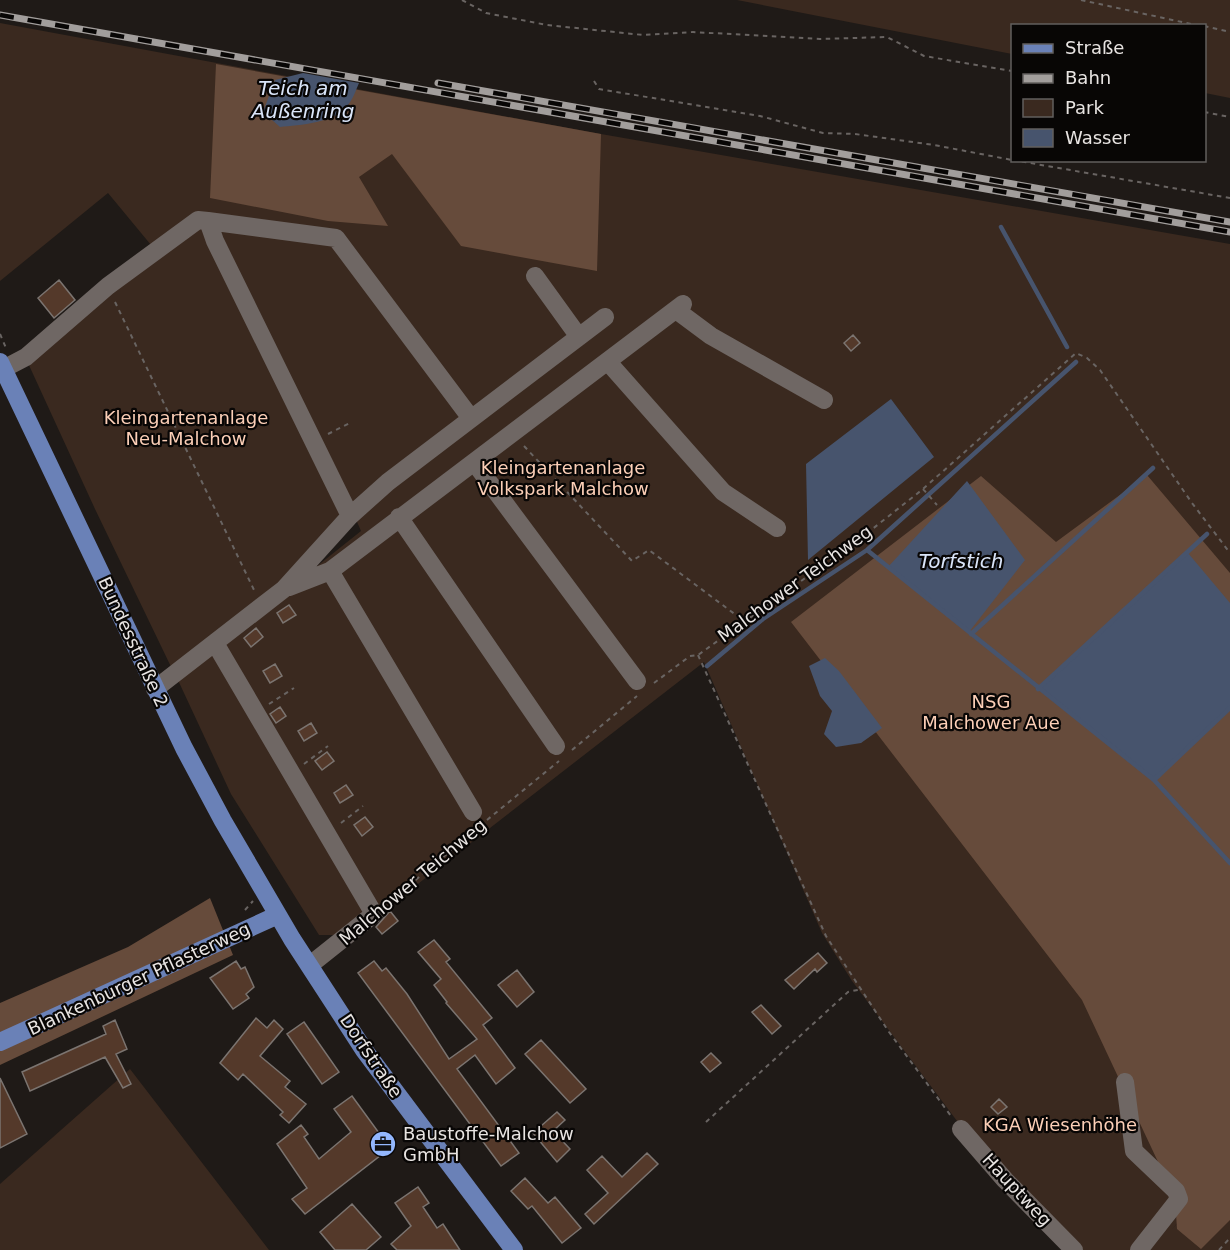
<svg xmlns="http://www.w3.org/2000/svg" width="1230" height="1250" viewBox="0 0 1230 1250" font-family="'DejaVu Sans',sans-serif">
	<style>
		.green { fill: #3a291f }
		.forest { fill: #664b3b }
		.water { fill: #47546d }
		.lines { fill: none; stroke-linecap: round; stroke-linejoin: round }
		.stream { stroke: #47546d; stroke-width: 4.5 }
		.building { fill: #54392a; stroke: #7b7470; stroke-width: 1.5 }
		.path { stroke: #696462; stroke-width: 2; stroke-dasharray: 4.5 4.5; stroke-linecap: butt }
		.minor { stroke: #6f6764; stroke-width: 18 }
		.major { stroke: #6a81b7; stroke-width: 18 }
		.rail-casing { stroke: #a29e9c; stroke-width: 7 }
		.rail { stroke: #080605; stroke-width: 4.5; stroke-dasharray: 14; stroke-linecap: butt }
		.labels { text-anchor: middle; stroke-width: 4.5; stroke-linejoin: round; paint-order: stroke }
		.park-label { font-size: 18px; fill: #fccfb7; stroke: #080605 }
		.street-label { font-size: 18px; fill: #e8e4e2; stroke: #080605 }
		.poi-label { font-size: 18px; fill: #e8e4e2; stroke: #080605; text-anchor: start }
		.water-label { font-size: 20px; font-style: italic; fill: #dae5f9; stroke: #080605 }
	</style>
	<rect width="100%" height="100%" fill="#1f1a17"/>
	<!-- green -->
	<path class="green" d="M 737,0 L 1230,0 L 1230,98 L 1205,93 L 1204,26 L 1012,26 L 1012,54 Z
		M 0,23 L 601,134 L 1230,244 L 1230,1167 L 1172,1229 L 1230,1170 L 1230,1250 L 1082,1250 L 957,1121 L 852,981 L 822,933 L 704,662 L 352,935 L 319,935 L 231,794 L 177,678 L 361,531 L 351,508 L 283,584 L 174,673 L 95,509 L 22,350 L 151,245 L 108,193 L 0,281 Z
		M 130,1069 L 269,1250 L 0,1250 L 0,1184 Z"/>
	<!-- forest -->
	<path class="forest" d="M 216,64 L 601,134 L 597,271 L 461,246 L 392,154 L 359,177 L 388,226 L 328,221 L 210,198 Z
		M 1147,475 L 1230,573 L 1230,1220 L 1201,1249 L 1177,1229 L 1175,1198 L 1082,1000 L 791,622 L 981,476 L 1056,542 Z
		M 210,898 L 233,955 L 0,1065 L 0,1003 L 128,947 Z"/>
	<!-- water -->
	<path class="water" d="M 303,73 L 359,83 C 356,90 353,99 348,105 C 336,123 299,125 280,127 L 263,112 L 275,80 Z
		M 891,399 L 934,457 L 808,560 L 806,464 Z
		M 967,481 L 1025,560 L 969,632 L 888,567 Z
		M 1188,553 L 1230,603 L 1230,708 L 1154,780 L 1038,689 Z
		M 825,658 L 839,671 L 882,728 L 861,743 L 836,747 L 824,734 L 832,711 L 820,696 L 809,666 Z"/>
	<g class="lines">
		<!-- stream -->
		<path class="stream" d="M 1001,227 L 1067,347
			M 867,550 L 1154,780 L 1230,863
			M 971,634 L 1153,468
			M 707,666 L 763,619 L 867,550 L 1076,362
			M 1038,689 L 1207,534
			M 1154,780 L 1230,708"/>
	</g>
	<!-- building -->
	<path class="building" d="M 59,280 L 75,300 L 54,318 L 38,298 Z
		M 853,335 L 860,343 L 851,351 L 844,343 Z
		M 289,605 L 296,615 L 283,623 L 277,613 Z
		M 256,628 L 263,637 L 251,647 L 244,638 Z
		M 275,664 L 282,676 L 270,683 L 263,671 Z
		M 280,707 L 286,716 L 276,723 L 270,714 Z
		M 311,723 L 317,733 L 304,741 L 298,731 Z
		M 327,752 L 334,761 L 322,770 L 315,761 Z
		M 346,785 L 353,795 L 340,803 L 334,793 Z
		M 365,817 L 373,827 L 362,836 L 354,825 Z
		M 390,911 L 398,921 L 382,934 L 376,927 Z
		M 434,940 L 450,959 L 446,962 L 492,1018 L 483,1025 L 515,1068 L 496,1084 L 475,1055 L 457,1069 L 519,1153 L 501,1166 L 358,973 L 374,961 L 382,971 L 386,968 L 407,994 L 449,1059 L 477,1039 L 446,1003 L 447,1002 L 434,985 L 441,979 L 418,952 Z
		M 818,953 L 827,963 L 817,972 L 815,969 L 794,989 L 785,980 Z
		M 236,961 L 241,969 L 245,967 L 254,987 L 246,994 L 249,998 L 233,1009 L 210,978 Z
		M 517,970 L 534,992 L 517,1007 L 498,985 Z
		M 761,1005 L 781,1026 L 772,1034 L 752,1012 Z
		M 256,1018 L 267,1028 L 274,1020 L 283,1029 L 260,1056 L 290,1081 L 285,1087 L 306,1104 L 289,1123 L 280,1115 L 283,1112 L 243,1074 L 238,1080 L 220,1063 Z
		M 115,1020 L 127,1049 L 116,1054 L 131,1084 L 123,1088 L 105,1057 L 30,1091 L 22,1072 L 106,1034 L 103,1026 Z
		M 304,1022 L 339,1072 L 322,1084 L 287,1034 Z
		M 541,1040 L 586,1089 L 570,1103 L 525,1054 Z
		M 711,1053 L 721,1063 L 710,1072 L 701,1062 Z
		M 0,1078 L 27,1134 L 0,1148 Z
		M 352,1096 L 390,1148 L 305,1214 L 292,1199 L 307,1188 L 277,1144 L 301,1125 L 308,1134 L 304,1137 L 319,1159 L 351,1132 L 334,1109 Z
		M 999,1099 L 1007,1107 L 998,1114 L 991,1107 Z
		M 557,1112 L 565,1120 L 553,1131 L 570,1149 L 557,1162 L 533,1133 Z
		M 647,1153 L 658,1164 L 594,1224 L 585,1214 L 608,1193 L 587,1170 L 602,1156 L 622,1177 Z
		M 525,1178 L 548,1203 L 555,1197 L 581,1228 L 562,1243 L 532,1206 L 528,1209 L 511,1191 Z
		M 418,1187 L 429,1203 L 423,1207 L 437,1228 L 443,1224 L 460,1250 L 397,1250 L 391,1244 L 411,1226 L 395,1203 Z
		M 352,1204 L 381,1237 L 366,1250 L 335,1250 L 320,1232 Z"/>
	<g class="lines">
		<!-- path -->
		<path class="path" d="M 462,0 L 486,13 L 547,25 L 643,35 L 693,32 L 820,39 L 887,37 L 924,56 L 1012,71
			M 1081,0 L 1200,26
			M 1204,26 L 1230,32
			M 594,81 L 599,89 L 760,116 L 823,133 L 855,134 L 934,145 L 1012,160
			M 1204,112 L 1230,117
			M 1013,160 L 1230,198
			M 115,302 L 255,592
			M 0,334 L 6,348
			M 328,434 L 352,422
			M 524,446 L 632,561 L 649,550 L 744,621
			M 923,489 L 937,505
			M 698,655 L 826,936 L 889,1032 L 951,1116
			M 654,683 L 690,656 L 698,655 L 861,538 L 923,489 L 1076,353 L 1087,358 L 1100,370 L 1192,503 L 1230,553
			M 269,704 L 294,688
			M 572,750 L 637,696
			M 304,764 L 328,746
			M 487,820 L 559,761
			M 341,823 L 363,806
			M 388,903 L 478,828
			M 245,910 L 253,901
			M 706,1122 L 848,992 L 862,989
			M 1219,1250 L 1230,1238"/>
		<!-- minor -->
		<path class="minor" d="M 208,221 L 215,241 L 350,516
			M 535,276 L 579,337
			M 676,310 L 711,336 L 824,400
			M 608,362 L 723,492 L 777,528
			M 3,369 L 26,357 L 108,286 L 198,220 L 208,221 L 336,238 L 470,417
			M 474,462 L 637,681
			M 399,517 L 556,746
			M 330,571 L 473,812
			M 289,587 L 330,571 L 683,304
			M 215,643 L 374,914 L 310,965
			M 155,689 L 284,589 L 350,516 L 388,482 L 605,317
			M 1125,1082 L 1134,1151 L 1176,1191 L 1179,1199 L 1139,1250
			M 961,1129 L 1005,1180 L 1074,1250"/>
		<!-- major -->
		<path class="major" d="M 0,362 L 184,748 L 223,821 L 292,939 L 364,1050 L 514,1250
			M 0,1042 L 278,915"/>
		<!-- rail casing -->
		<g class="rail-casing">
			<path id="rail" d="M 0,15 L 1230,232
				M 438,83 L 1230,222"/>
		</g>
		<!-- rail -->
		<use href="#rail" class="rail"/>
	</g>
	<!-- icons -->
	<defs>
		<g id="office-disc" transform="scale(1.35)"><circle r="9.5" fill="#93b7fd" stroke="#080605"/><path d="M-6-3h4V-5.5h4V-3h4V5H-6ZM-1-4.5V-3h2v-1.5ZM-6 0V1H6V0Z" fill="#111"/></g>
	</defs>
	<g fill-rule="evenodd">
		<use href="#office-disc" x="383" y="1144"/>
	</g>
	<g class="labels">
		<!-- park labels -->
		<g class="park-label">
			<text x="186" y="424">Kleingartenanlage<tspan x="186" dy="21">Neu-Malchow</tspan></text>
			<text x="563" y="474">Kleingartenanlage<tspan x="563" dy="21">Volkspark Malchow</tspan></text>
			<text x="991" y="708">NSG<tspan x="991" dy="21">Malchower Aue</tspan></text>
			<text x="1060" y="1131">KGA Wiesenhöhe</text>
		</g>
		<!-- street labels -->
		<g class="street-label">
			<text transform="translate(795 584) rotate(-36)" y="6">Malchower Teichweg</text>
			<text transform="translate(133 642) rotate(65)" y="6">Bundesstraße 2</text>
			<text transform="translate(413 882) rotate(-40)" y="6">Malchower Teichweg</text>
			<text transform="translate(139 979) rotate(-25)" y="6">Blankenburger Pflasterweg</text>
			<text transform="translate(371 1056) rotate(56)" y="6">Dorfstraße</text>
			<text transform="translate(1017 1190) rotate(47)" y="6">Hauptweg</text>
		</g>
		<!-- poi labels -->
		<g class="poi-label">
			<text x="403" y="1140">Baustoffe-Malchow<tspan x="403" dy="21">GmbH</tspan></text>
		</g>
		<!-- water labels -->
		<g class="water-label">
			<text x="303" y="95">Teich am<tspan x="303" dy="23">Außenring</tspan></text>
			<text x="961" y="568">Torfstich</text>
		</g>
	</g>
	<!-- legend -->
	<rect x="1011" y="24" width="195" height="138" fill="#080605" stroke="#625f5d" stroke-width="1.5"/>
	<rect x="1023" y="44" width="30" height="9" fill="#6a81b7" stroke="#625f5d" stroke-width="1.5"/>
	<text x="1065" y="54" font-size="18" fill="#e8e4e2">Straße</text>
	<rect x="1023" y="74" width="30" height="9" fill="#a29e9c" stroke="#625f5d" stroke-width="1.5"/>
	<text x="1065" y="84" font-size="18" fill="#e8e4e2">Bahn</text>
	<rect x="1023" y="99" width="30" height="18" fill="#3a291f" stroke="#625f5d" stroke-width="1.5"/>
	<text x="1065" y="114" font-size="18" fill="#e8e4e2">Park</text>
	<rect x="1023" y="129" width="30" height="18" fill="#47546d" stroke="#625f5d" stroke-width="1.5"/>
	<text x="1065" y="144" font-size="18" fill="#e8e4e2">Wasser</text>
</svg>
